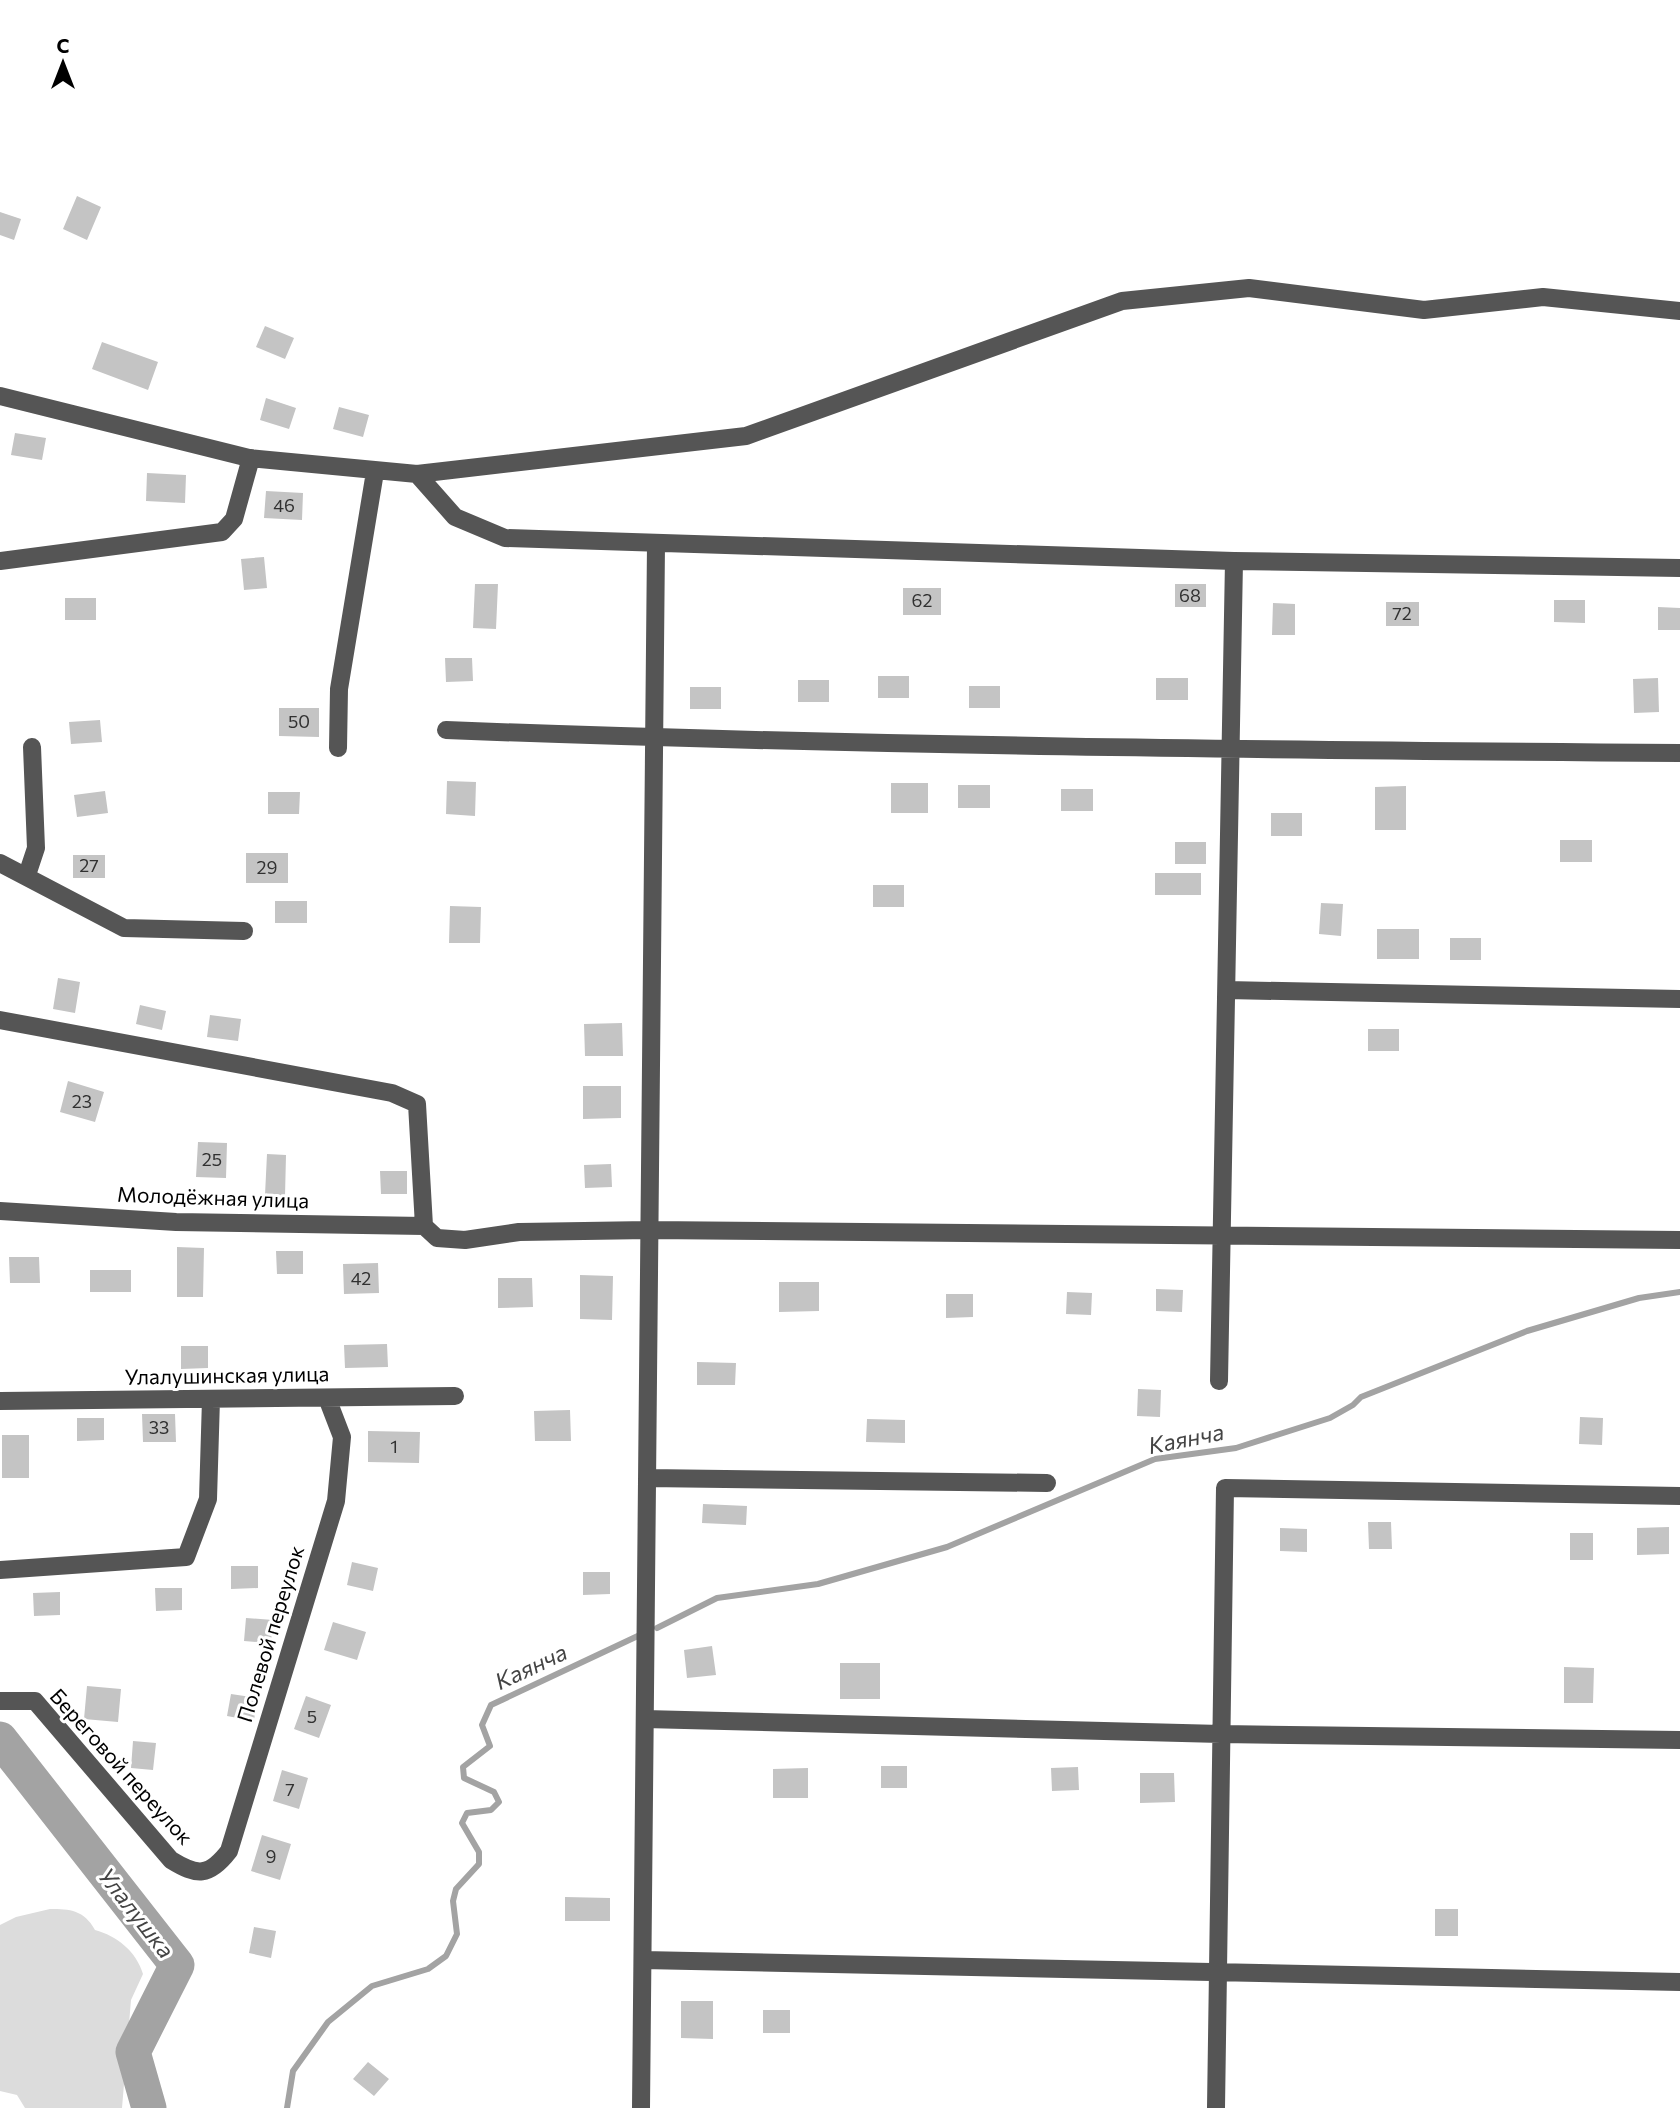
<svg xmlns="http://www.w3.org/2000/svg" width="1680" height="2108" viewBox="0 0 1680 2108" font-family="Commissioner,sans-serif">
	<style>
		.green { fill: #dcdcdc }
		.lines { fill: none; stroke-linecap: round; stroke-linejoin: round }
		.stream { stroke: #a3a3a3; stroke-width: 6 }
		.river { stroke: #a3a3a3; stroke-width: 35 }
		.building { fill: #c4c4c4 }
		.minor { stroke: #555; stroke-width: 18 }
		.labels { text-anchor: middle; stroke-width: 6; stroke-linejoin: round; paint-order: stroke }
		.number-label { font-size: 18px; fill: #313131 }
		.street-label { font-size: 21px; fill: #000; stroke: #fff }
		.water-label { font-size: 23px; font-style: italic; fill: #444; stroke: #fff }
	</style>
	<rect width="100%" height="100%" fill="#fff"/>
	<!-- green -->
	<path class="green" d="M 50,1909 C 70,1909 84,1910 95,1930 C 117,1936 136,1951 143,1974 L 131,2000 L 122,2108 L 25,2108 L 17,2095 L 0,2091 L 0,1925 L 16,1917 Z"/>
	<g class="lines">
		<!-- stream -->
		<path class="stream" d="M 657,1628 L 717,1598 L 818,1584 L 947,1547 L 1155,1459 L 1236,1448 L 1330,1418 L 1353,1405 L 1361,1397 L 1527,1331 L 1639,1298 L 1680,1292
			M 287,2108 L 293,2071 L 328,2022 L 372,1986 L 428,1969 L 446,1956 L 457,1934 L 453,1901 L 456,1889 L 479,1864 L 479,1852 L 462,1823 L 467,1813 L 491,1810 L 499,1802 L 494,1792 L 464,1778 L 463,1767 L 490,1746 L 482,1725 L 491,1705 L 642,1634"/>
		<!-- river -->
		<path class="river" d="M 0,1739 L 177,1965 L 133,2052 L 149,2108"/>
	</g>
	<!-- building -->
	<path class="building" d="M 77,196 L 101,207 L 87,240 L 63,229 Z
		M 0,212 L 21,219 L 14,240 L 0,235 Z
		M 265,326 L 294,338 L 285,359 L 256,347 Z
		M 102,342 L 158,362 L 148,390 L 92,369 Z
		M 266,398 L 296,408 L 289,429 L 260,420 Z
		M 339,407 L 369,415 L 363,437 L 333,429 Z
		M 15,433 L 46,438 L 42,460 L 11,455 Z
		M 147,473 L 186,475 L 185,503 L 146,501 Z
		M 266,491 L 303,493 L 302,520 L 264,518 Z
		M 264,557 L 267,588 L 244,590 L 241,559 Z
		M 475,584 L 498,584 L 496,629 L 473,628 Z
		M 1175,584 L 1206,584 L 1206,607 L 1175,607 Z
		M 903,588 L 941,588 L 941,615 L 903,615 Z
		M 65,598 L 96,598 L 96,620 L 65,620 Z
		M 1554,600 L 1585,600 L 1585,623 L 1554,622 Z
		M 1386,602 L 1419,602 L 1419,626 L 1386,626 Z
		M 1273,603 L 1295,604 L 1295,635 L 1272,635 Z
		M 1658,607 L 1680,608 L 1680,630 L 1658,630 Z
		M 445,658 L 472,658 L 473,681 L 446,682 Z
		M 878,676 L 909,676 L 909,698 L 878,698 Z
		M 1156,678 L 1188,678 L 1188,700 L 1156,700 Z
		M 1658,678 L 1659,712 L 1634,713 L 1633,679 Z
		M 798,680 L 829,680 L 829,702 L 798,702 Z
		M 969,686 L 1000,686 L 1000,708 L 969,708 Z
		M 690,687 L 721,687 L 721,709 L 690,709 Z
		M 279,708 L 319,708 L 319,737 L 279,736 Z
		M 100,720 L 102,742 L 71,744 L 69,722 Z
		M 447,781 L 476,782 L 475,816 L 446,814 Z
		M 891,783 L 928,783 L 928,813 L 891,813 Z
		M 958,785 L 990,785 L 990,808 L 958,808 Z
		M 1406,786 L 1406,830 L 1375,830 L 1375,787 Z
		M 1061,789 L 1093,789 L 1093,811 L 1061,811 Z
		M 105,791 L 108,813 L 77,817 L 74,795 Z
		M 268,792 L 300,792 L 299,814 L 268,814 Z
		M 1271,813 L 1302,813 L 1302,836 L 1271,836 Z
		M 1560,840 L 1592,840 L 1592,862 L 1560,862 Z
		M 1175,842 L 1206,842 L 1206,864 L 1175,864 Z
		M 246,853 L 288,853 L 288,883 L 246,883 Z
		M 73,855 L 105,855 L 105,878 L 73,878 Z
		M 1155,873 L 1201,873 L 1201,895 L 1155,895 Z
		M 873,885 L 904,885 L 904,907 L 873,907 Z
		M 275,901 L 307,901 L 307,923 L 275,923 Z
		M 1321,903 L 1343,904 L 1341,936 L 1319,934 Z
		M 450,906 L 481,907 L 480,943 L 449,943 Z
		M 1377,929 L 1419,929 L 1419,959 L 1377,959 Z
		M 1450,938 L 1481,938 L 1481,960 L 1450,960 Z
		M 58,978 L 80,982 L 75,1013 L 53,1009 Z
		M 140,1005 L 166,1011 L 162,1030 L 136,1024 Z
		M 210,1015 L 241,1019 L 238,1041 L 207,1037 Z
		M 622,1023 L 623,1056 L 585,1056 L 584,1024 Z
		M 1368,1029 L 1399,1029 L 1399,1051 L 1368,1051 Z
		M 68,1081 L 104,1092 L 95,1122 L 60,1112 Z
		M 583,1086 L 621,1086 L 621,1118 L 583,1119 Z
		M 198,1142 L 227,1143 L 226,1178 L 196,1177 Z
		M 267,1154 L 286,1155 L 285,1196 L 265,1195 Z
		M 611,1164 L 612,1187 L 585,1188 L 584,1165 Z
		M 380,1171 L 407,1171 L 407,1194 L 381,1194 Z
		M 177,1247 L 204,1248 L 203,1297 L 177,1297 Z
		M 276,1251 L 303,1251 L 303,1274 L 277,1274 Z
		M 9,1257 L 39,1257 L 40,1283 L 10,1283 Z
		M 378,1263 L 379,1293 L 344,1294 L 343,1264 Z
		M 90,1270 L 131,1270 L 131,1292 L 90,1292 Z
		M 580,1275 L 613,1276 L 612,1320 L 580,1319 Z
		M 498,1278 L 532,1278 L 533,1307 L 498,1308 Z
		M 779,1282 L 819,1282 L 819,1311 L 779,1312 Z
		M 1156,1289 L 1183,1290 L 1182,1312 L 1156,1311 Z
		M 1067,1292 L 1092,1293 L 1091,1315 L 1066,1314 Z
		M 946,1294 L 973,1294 L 973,1317 L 946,1318 Z
		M 387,1344 L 388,1367 L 345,1368 L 344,1345 Z
		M 181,1346 L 208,1346 L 208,1368 L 181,1369 Z
		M 697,1362 L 736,1363 L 735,1385 L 697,1385 Z
		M 1138,1389 L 1161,1390 L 1160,1417 L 1137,1416 Z
		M 570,1410 L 571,1441 L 535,1441 L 534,1411 Z
		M 142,1414 L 175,1414 L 176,1442 L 143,1442 Z
		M 1580,1417 L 1603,1418 L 1602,1445 L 1579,1444 Z
		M 77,1418 L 104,1418 L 104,1440 L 77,1441 Z
		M 867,1419 L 905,1420 L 905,1443 L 866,1442 Z
		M 368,1431 L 420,1432 L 419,1463 L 368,1462 Z
		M 2,1435 L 29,1435 L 29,1478 L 2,1478 Z
		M 703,1504 L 747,1506 L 746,1525 L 702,1523 Z
		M 1368,1522 L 1391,1522 L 1392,1549 L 1369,1549 Z
		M 1669,1527 L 1669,1554 L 1637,1555 L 1637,1528 Z
		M 1280,1528 L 1307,1529 L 1307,1552 L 1280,1551 Z
		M 1570,1533 L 1593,1533 L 1593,1560 L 1570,1560 Z
		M 352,1562 L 378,1568 L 373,1591 L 347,1585 Z
		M 231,1566 L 258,1566 L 258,1588 L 231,1589 Z
		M 583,1572 L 610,1572 L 610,1594 L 583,1595 Z
		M 155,1588 L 182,1588 L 182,1610 L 156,1611 Z
		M 60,1592 L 60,1615 L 34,1616 L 33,1593 Z
		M 246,1618 L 273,1620 L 271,1643 L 244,1641 Z
		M 333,1622 L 366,1632 L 357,1660 L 324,1650 Z
		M 712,1646 L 716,1675 L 687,1678 L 684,1650 Z
		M 840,1663 L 880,1663 L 880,1699 L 840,1699 Z
		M 1564,1667 L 1594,1668 L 1593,1703 L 1564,1703 Z
		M 87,1686 L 121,1689 L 118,1722 L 84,1719 Z
		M 231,1694 L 257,1698 L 254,1721 L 227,1716 Z
		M 306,1696 L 331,1705 L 319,1738 L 294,1729 Z
		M 133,1741 L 156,1743 L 153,1770 L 131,1768 Z
		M 881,1766 L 907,1766 L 907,1788 L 881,1788 Z
		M 1078,1767 L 1079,1790 L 1052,1791 L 1051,1768 Z
		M 808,1768 L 808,1798 L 773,1798 L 773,1769 Z
		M 282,1770 L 308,1778 L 299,1809 L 273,1801 Z
		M 1140,1773 L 1174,1773 L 1175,1802 L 1140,1803 Z
		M 262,1835 L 291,1844 L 280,1880 L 251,1871 Z
		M 565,1897 L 610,1898 L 610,1921 L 565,1921 Z
		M 1435,1909 L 1458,1909 L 1458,1936 L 1435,1936 Z
		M 254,1927 L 276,1931 L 271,1958 L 249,1953 Z
		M 681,2001 L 713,2001 L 713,2039 L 681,2038 Z
		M 763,2010 L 790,2010 L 790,2033 L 763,2033 Z
		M 368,2062 L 389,2079 L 374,2096 L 353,2079 Z"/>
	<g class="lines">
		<!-- minor -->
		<path class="minor" d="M 0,396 L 249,458 L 417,474 L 455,517 L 505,538 L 1234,561 L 1680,568
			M 417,474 L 746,436 L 1122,301 L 1249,288 L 1424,310 L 1543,297 L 1680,311
			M 0,561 L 222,532 L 234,519 L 251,458
			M 446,730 C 857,746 1269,750 1680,753
			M 338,748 L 339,689 L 375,472
			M 0,863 L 124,928 L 244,931
			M 27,875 L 36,848 L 32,747
			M 1227,990 L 1680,999
			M 0,1020 L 392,1093 L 417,1104 L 424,1226 L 437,1238 L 465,1240 L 519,1232 L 649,1230 L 1680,1240
			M 0,1211 L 176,1222 L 424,1226
			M 1219,1381 L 1234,561
			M 0,1401 L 455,1396
			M 647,1478 L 1047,1483
			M 0,1570 L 186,1557 L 208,1499 L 211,1399
			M 0,1701 L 35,1701 L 171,1860 C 197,1876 209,1877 229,1851 L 336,1501 L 342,1437 L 327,1398
			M 645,1719 L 1221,1734 L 1680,1740
			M 643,1960 L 1680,1982
			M 641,2108 L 656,544
			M 1216,2108 L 1225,1488 L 1680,1496"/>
	</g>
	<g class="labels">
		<!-- number labels -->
		<g class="number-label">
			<text x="284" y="512">46</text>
			<text x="1190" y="602">68</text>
			<text x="922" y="607">62</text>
			<text x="1402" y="620">72</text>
			<text x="299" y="728">50</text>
			<text x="89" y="872">27</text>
			<text x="267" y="874">29</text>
			<text x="82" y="1108">23</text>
			<text x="212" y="1166">25</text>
			<text x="361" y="1285">42</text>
			<text x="159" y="1434">33</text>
			<text x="394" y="1453">1</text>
			<text x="312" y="1723">5</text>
			<text x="290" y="1796">7</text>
			<text x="271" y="1863">9</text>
		</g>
		<!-- street labels -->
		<g class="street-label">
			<text transform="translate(213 1198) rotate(2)" y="7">Молодёжная улица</text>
			<text transform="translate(227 1376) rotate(-1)" y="7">Улалушинская улица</text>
			<text transform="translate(271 1634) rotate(-73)" y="7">Полевой переулок</text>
			<text transform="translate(121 1767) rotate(48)" y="7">Береговой переулок</text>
		</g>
		<!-- water labels -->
		<g class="water-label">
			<text transform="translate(1186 1439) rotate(-11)" y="8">Каянча</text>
			<text transform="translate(531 1667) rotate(-25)" y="8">Каянча</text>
			<text transform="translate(136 1913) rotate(52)" y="8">Улалушка</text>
		</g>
	</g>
	<!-- north arrow -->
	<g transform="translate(63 63)" stroke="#ffffff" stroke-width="5" paint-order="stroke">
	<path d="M0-5L12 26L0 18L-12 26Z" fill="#000000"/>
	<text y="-10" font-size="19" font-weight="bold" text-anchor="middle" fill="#000000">С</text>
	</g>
</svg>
